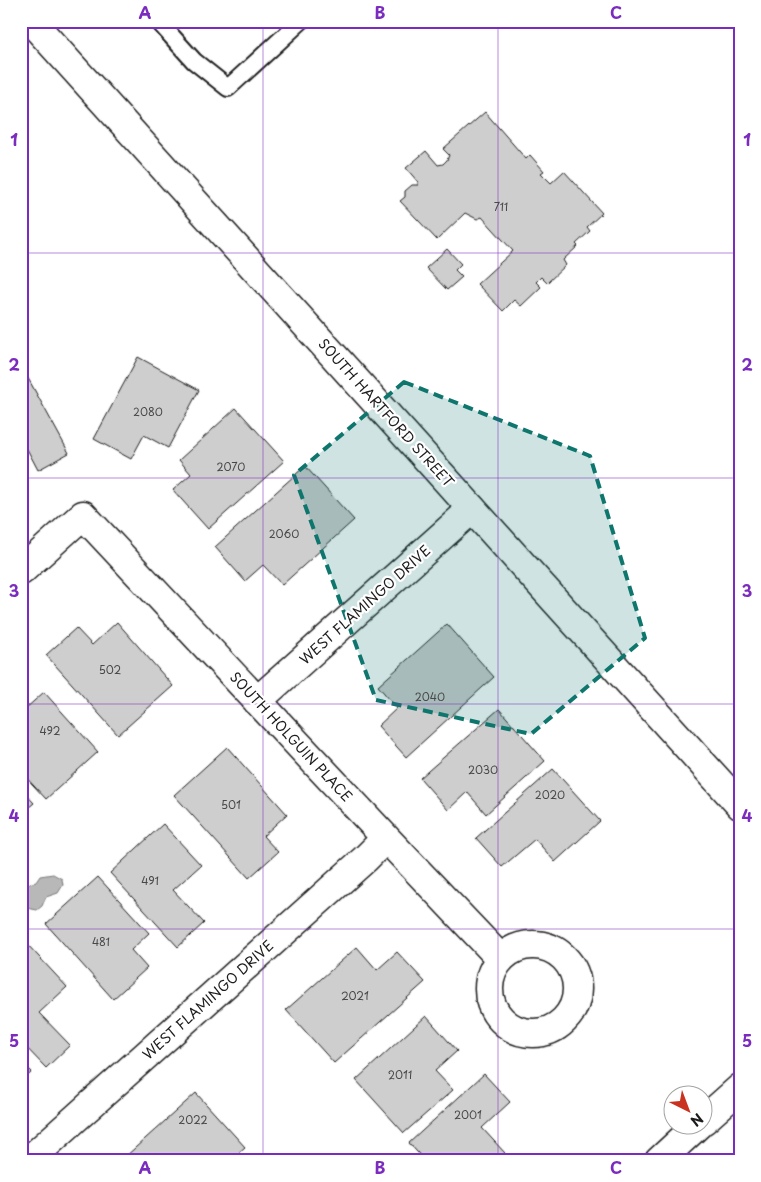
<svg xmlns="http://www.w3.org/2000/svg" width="761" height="1182" viewBox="0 0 761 1182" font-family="'Playpen Sans',sans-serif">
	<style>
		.water { fill: #b8b8b8; stroke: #7a7a7a }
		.building { fill: #cecece; stroke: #1c1c1c }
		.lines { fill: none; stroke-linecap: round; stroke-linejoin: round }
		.service-casing { stroke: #1c1c1c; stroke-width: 20 }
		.minor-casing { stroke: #1c1c1c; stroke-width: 31 }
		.tertiary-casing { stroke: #1c1c1c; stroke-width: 31 }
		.secondary-casing { stroke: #1c1c1c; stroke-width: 31 }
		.service { stroke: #fff; stroke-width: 16 }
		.minor { stroke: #fff; stroke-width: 28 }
		.tertiary { stroke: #fff; stroke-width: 28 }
		.secondary { stroke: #fff; stroke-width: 28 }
		.marked { fill: #0f766e; fill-opacity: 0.2; stroke: #0f766e; stroke-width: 4; stroke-dasharray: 10 6; stroke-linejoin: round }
		.grid { fill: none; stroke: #7b2cbf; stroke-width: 1; stroke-opacity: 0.55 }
		.labels { text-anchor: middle; stroke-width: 4.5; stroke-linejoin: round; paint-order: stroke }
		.number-label { font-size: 11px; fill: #484848 }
		.street-label { font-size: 14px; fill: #1c1c1c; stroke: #fff }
		.neatline { fill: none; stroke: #7b2cbf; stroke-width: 2 }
		.grid-label { font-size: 16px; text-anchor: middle; font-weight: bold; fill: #7b2cbf }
	</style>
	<rect width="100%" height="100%" fill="#fff"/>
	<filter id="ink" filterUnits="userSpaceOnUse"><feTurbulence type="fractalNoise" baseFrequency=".02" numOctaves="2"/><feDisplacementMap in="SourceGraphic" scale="10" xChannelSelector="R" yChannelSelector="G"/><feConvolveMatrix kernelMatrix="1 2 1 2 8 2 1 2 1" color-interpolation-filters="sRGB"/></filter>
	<g filter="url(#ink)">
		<!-- water -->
		<path class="water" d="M 53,874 L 62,879 L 63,885 L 58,893 L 46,897 L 42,906 L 37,910 L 27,908 C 23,901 22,892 26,885 L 36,882 L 40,876 Z"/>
		<!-- building -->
		<path class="building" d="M 485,112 L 526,159 L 530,155 L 544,171 L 541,173 L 551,183 L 564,171 L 602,213 L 587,227 L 590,231 L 576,244 L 578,246 L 563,260 L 566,265 L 547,283 L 541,277 L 536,282 L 541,287 L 521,306 L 514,300 L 503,311 L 477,284 L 513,251 L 482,217 L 477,219 L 465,213 L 437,240 L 400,201 L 405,197 L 405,191 L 412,185 L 418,185 L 418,182 L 406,168 L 426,151 L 438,165 L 443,164 L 447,160 L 449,155 L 443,149 Z
			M 447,249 L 461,264 L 455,270 L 462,277 L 447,290 L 426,268 Z
			M 138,357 L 199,390 L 168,448 L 144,435 L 131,459 L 94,439 Z
			M 23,369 L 69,453 L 38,470 L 27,449 L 21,452 L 21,370 Z
			M 236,408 L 284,461 L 208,529 L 173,490 L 191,474 L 179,460 Z
			M 305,466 L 354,520 L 282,585 L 263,565 L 245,581 L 215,547 Z
			M 117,622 L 173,686 L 118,735 L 46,655 L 76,628 L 92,645 Z
			M 447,624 L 494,677 L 406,757 L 378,726 L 397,708 L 378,686 Z
			M 44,692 L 98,752 L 46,799 L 21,772 L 21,707 L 24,710 Z
			M 499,709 L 545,761 L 486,814 L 467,792 L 448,810 L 420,778 Z
			M 227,747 L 287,814 L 263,836 L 278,852 L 249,878 L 174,795 Z
			M 553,769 L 600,821 L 555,862 L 535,839 L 502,867 L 476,838 Z
			M 21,789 L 34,803 L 21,814 Z
			M 163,824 L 201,865 L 173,890 L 204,923 L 178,947 L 110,873 Z
			M 98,877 L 149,933 L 131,950 L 147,968 L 113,999 L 46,924 Z
			M 26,943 L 67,987 L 39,1013 L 70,1045 L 46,1068 L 21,1042 L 21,947 Z
			M 357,947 L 377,970 L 397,952 L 425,982 L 334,1063 L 286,1010 Z
			M 426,1016 L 457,1051 L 435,1071 L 453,1090 L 404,1133 L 356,1080 Z
			M 21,1061 L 32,1072 L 21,1082 Z
			M 484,1074 L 510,1102 L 482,1128 L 505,1153 L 497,1161 L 425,1161 L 409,1143 Z
			M 196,1093 L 245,1147 L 229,1161 L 128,1161 L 125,1157 Z"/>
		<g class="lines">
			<!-- service casing -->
			<g class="service-casing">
				<path id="service" d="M 158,21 L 194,61 L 228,88 L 301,21"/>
			</g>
			<!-- minor casing -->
			<g class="minor-casing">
				<path id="minor" d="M 21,571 L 83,515 L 386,838 L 501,959
					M 257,701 L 472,509
					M489 989a44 44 0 1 1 88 0a44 44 0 1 1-88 0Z
					M 28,1161 L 365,859 L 386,838"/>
			</g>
			<!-- tertiary casing -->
			<g class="tertiary-casing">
				<path id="tertiary" d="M 31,21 L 740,805"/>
			</g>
			<!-- secondary casing -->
			<g class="secondary-casing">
				<path id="secondary" d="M 704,1120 L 740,1088
					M 659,1161 L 699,1124"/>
			</g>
			<!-- service -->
			<use href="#service" class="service"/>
			<!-- minor -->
			<use href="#minor" class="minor"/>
			<!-- tertiary -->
			<use href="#tertiary" class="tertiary"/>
			<!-- secondary -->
			<use href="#secondary" class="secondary"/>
		</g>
	</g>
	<!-- marked area -->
	<path class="marked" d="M 404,382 L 590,456 L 645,638 L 531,734 L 376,700 L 294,475 Z"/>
	<!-- grid -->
	<path class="grid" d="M 263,21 L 263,1161M 498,21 L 498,1161M 21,253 L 740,253M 21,478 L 740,478M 21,704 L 740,704M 21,929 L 740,929"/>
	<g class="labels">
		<!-- number labels -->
		<g class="number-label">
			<text x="501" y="211">711</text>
			<text x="148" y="416">2080</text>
			<text x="231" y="471">2070</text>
			<text x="284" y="538">2060</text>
			<text x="110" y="674">502</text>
			<text x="430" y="701">2040</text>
			<text x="50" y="735">492</text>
			<text x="483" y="774">2030</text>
			<text x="550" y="799">2020</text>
			<text x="231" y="809">501</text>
			<text x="150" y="885">491</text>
			<text x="101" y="946">481</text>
			<text x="355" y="1000">2021</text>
			<text x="400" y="1079">2011</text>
			<text x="468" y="1119">2001</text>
			<text x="193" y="1124">2022</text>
		</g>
		<!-- street labels -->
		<g class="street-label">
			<text transform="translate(386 413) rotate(48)" y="5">SOUTH HARTFORD STREET</text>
			<text transform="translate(365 605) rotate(-42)" y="5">WEST FLAMINGO DRIVE</text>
			<text transform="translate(291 737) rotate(47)" y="5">SOUTH HOLGUIN PLACE</text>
			<text transform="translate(208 1000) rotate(-42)" y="5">WEST FLAMINGO DRIVE</text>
		</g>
	</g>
	<!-- margin -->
	<rect width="761" height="1182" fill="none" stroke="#fff" stroke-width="55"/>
	<!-- north arrow -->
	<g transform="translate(688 1110) rotate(138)"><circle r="24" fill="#ffffff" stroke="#a4a4a4"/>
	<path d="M0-4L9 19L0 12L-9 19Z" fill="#c8321e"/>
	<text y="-8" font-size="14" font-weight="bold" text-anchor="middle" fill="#1c1c1c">N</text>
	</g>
	<rect x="28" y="28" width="706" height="1126" class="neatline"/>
	<g class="grid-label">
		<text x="145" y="19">A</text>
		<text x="380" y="19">B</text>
		<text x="616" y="19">C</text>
		<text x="14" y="146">1</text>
		<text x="747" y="146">1</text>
		<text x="14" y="371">2</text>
		<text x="747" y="371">2</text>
		<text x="14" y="597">3</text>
		<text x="747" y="597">3</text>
		<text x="14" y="822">4</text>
		<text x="747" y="822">4</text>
		<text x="14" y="1047">5</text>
		<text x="747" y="1047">5</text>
		<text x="145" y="1174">A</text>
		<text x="380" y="1174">B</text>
		<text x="616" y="1174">C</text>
	</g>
</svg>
